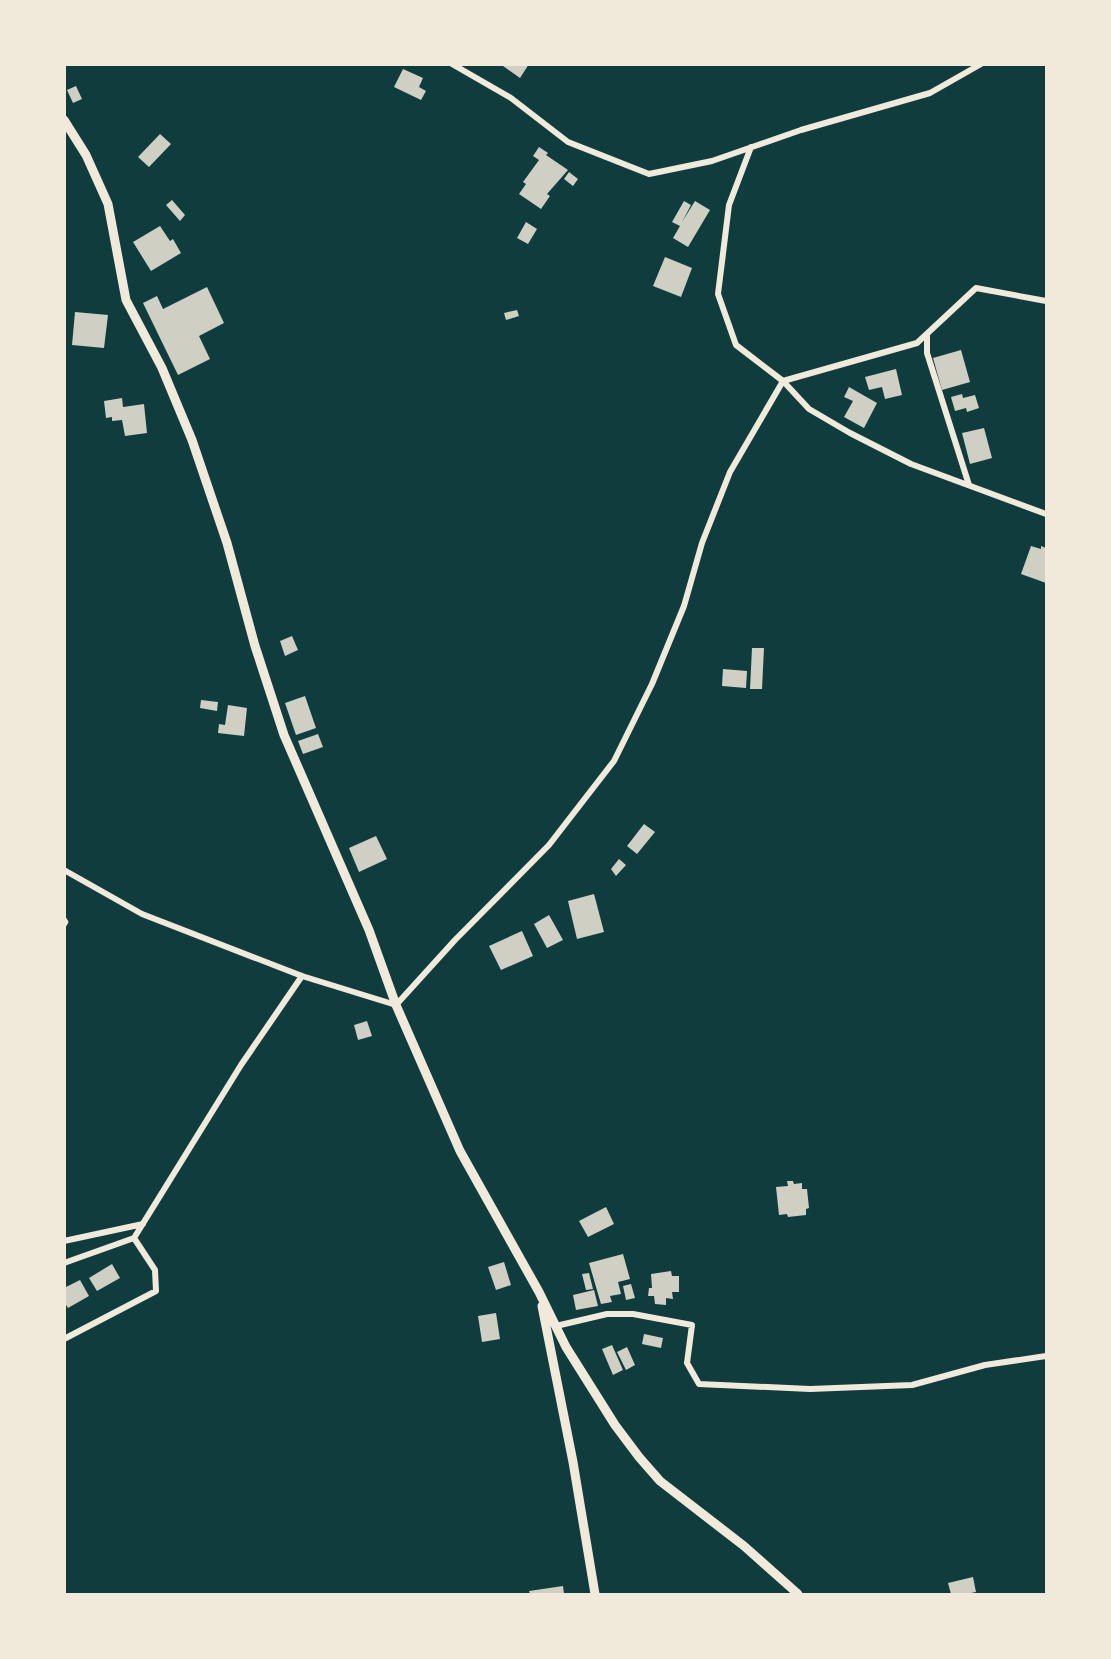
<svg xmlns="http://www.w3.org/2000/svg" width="1111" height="1659" viewBox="0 0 1111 1659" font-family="'Open Sans',sans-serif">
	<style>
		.building { fill: #cfcfc3 }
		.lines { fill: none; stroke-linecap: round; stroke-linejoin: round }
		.path { stroke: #f1e9da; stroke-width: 3 }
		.minor { stroke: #f1e9da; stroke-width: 6 }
		.tertiary { stroke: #f1e9da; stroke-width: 9 }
	</style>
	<rect width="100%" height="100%" fill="#0f3d3e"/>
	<!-- building -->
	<path class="building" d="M 504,64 L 529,64 L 520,78 L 503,66 Z
		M 403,69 L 423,78 L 419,87 L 426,91 L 421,100 L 394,87 Z
		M 76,86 L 82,99 L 73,103 L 67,90 Z
		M 160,134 L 171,144 L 149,167 L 138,157 Z
		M 539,147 L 548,153 L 546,155 L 568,170 L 547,194 L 550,196 L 541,209 L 519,194 L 526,184 L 523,182 L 539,160 L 533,156 Z
		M 569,172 L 578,179 L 573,186 L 564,179 Z
		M 172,200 L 185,215 L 180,221 L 166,205 Z
		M 684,201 L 691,205 L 682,222 L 695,201 L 710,210 L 688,247 L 673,238 L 680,226 L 672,222 Z
		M 526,222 L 537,229 L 528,244 L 517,238 Z
		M 160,226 L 170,241 L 173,239 L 181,253 L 151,271 L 133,242 Z
		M 665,257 L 692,268 L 681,297 L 653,286 Z
		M 207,287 L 224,323 L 199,336 L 210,359 L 178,375 L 143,303 L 157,296 L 163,309 Z
		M 517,310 L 519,316 L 506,320 L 504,313 Z
		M 75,312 L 108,315 L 104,348 L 72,345 Z
		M 961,350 L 970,382 L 942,390 L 933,358 Z
		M 896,369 L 902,395 L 885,399 L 882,387 L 869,390 L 865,377 Z
		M 849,387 L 877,403 L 864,428 L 844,417 L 853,401 L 844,397 Z
		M 962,394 L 963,398 L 975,395 L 979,408 L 967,412 L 966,408 L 955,411 L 951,397 Z
		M 122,398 L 123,407 L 144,404 L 147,433 L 125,436 L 122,420 L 112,421 L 112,417 L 106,418 L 104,401 Z
		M 984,428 L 992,458 L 970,464 L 962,433 Z
		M 1031,546 L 1041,549 L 1041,546 L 1046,548 L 1046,583 L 1021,574 Z
		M 292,636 L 298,650 L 285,656 L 280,641 Z
		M 752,648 L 764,648 L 762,689 L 750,689 Z
		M 723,669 L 747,671 L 746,688 L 722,686 Z
		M 305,696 L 316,728 L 296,735 L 285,703 Z
		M 201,700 L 218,702 L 217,711 L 200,708 Z
		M 228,705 L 247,708 L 244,736 L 218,733 L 219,724 L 225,725 Z
		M 318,734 L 323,747 L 303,754 L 298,741 Z
		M 644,824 L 655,832 L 637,854 L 627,846 Z
		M 376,836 L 387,859 L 359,872 L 349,848 Z
		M 619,859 L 626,865 L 616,876 L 611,869 Z
		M 594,894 L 604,932 L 577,939 L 568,901 Z
		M 549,915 L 563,940 L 547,948 L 534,924 Z
		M 522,931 L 533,956 L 501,970 L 489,946 Z
		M 367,1021 L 372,1036 L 358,1040 L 354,1025 Z
		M 787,1181 L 793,1181 L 794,1184 L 802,1183 L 802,1189 L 807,1189 L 809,1208 L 806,1209 L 806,1215 L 788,1217 L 787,1214 L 779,1215 L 776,1187 L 788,1186 Z
		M 606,1207 L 614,1224 L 588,1237 L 579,1221 Z
		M 623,1254 L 630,1279 L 618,1282 L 621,1294 L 610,1296 L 612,1302 L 601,1304 L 589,1263 Z
		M 504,1262 L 511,1285 L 496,1290 L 488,1267 Z
		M 112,1264 L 120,1278 L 97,1291 L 89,1278 Z
		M 671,1271 L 672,1276 L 679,1276 L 679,1292 L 672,1292 L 673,1299 L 666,1298 L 666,1305 L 655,1304 L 654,1296 L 648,1296 L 649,1288 L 652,1288 L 651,1274 Z
		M 589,1273 L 593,1289 L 586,1290 L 582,1274 Z
		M 80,1280 L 89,1296 L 68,1308 L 64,1302 L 64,1288 Z
		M 631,1284 L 635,1298 L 626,1300 L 623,1286 Z
		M 594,1290 L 598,1306 L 576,1310 L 573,1295 Z
		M 496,1313 L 500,1339 L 482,1342 L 478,1316 Z
		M 644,1334 L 663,1338 L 661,1348 L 642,1344 Z
		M 612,1345 L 623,1370 L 613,1375 L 602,1349 Z
		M 627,1347 L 635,1365 L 626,1370 L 617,1352 Z
		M 973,1577 L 976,1592 L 966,1594 L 951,1594 L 948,1583 Z
		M 563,1586 L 564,1594 L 530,1594 L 529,1591 Z"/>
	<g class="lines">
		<!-- path -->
		<path class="path" d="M 64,917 L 67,922 L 64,927"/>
		<!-- minor -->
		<path class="minor" d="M 452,64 L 511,98 L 568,142 L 649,174 L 712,161 L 801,130 L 930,93 L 981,64
			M 1046,301 L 976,288 L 917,343 L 783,381 L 809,409 L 850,433 L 911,464 L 1046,514
			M 927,334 L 927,353 L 969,485
			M 64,870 L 142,914 L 302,976 L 396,1005 L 455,940 L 549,845 L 614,761 L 652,684 L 684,606 L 702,543 L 730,472 L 783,381 L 736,345 L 718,294 L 729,205 L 751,147
			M 64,1241 L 143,1224
			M 64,1263 L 134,1238
			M 556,1326 L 607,1314 L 633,1314 L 692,1325 L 687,1363 L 699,1384 L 810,1389 L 912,1385 L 985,1365 L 1046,1356
			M 64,1339 L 156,1291 L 155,1270 L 134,1238 L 241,1065 L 302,976"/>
		<!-- tertiary -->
		<path class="tertiary" d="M 64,120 L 86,155 L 108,204 L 126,300 L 162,368 L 192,440 L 227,543 L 255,646 L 284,735 L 369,930 L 396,1005 L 460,1151 L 539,1292 L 566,1347 L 615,1425 L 639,1457 L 660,1481 L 744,1546 L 798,1594
			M 542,1306 L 573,1462 L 595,1594"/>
	</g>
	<!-- border -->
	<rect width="1111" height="1659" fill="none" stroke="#f1e9da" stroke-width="132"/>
</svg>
